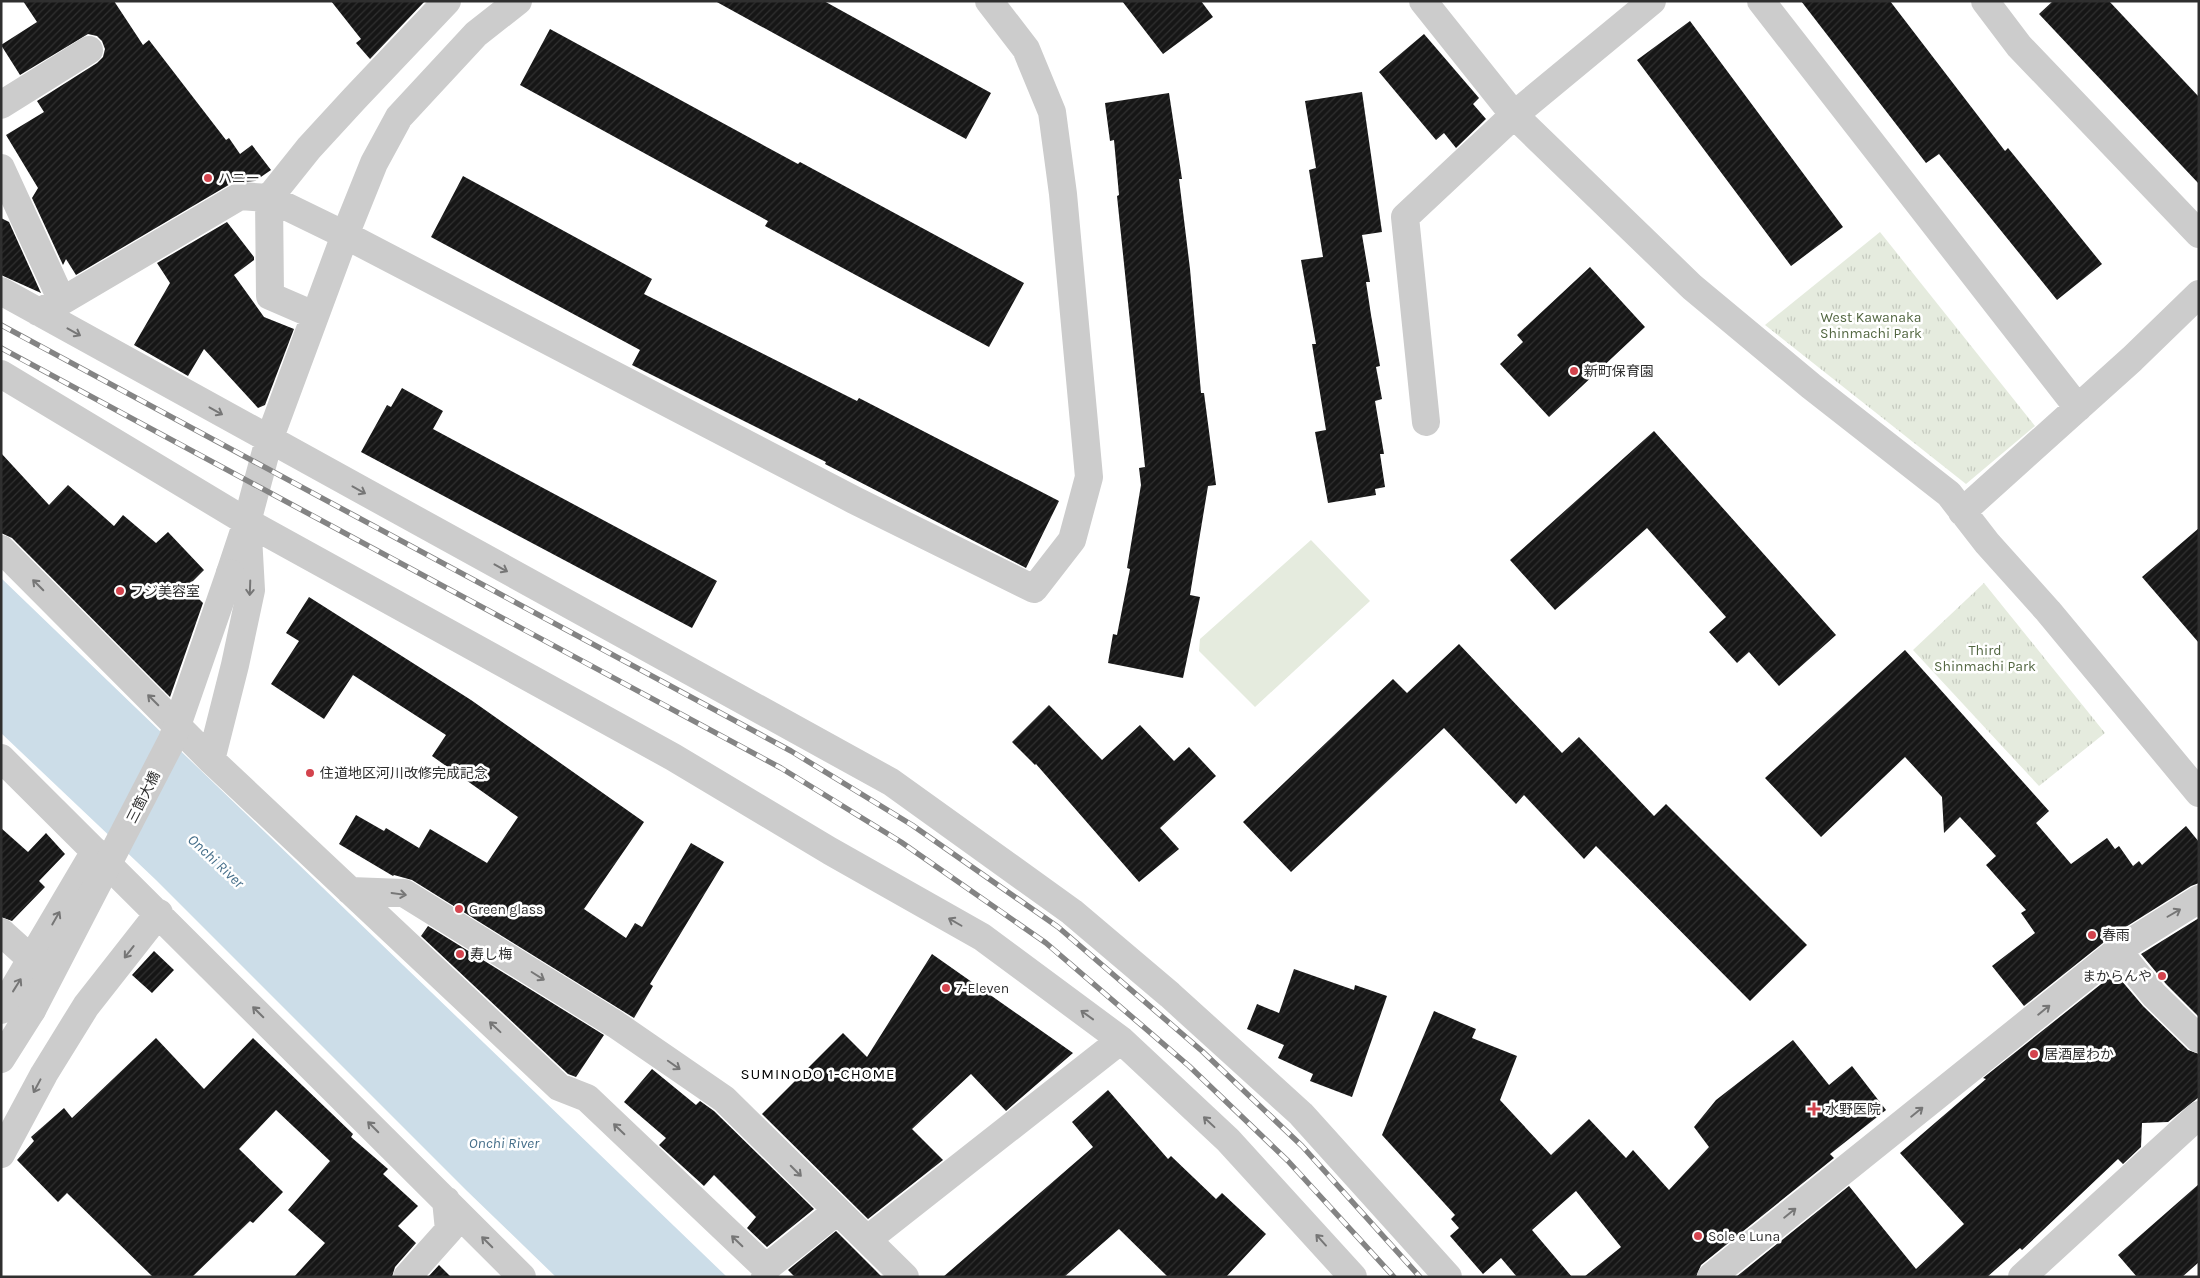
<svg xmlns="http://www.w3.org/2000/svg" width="2200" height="1278" viewBox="0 0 2200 1278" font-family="Karla,'Noto Sans JP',sans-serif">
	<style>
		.grass { fill: #e5ebde }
		.park { fill: url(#park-tufts) }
		.water { fill: #ccdde8 }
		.building { fill: url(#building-hatch) }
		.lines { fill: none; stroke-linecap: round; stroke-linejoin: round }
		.minor { stroke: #ccc; stroke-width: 28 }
		.rail-casing { stroke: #848484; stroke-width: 5.5 }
		.rail { stroke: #fff; stroke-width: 4; stroke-dasharray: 11; stroke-linecap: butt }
		.minor-bridge { stroke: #ccc; stroke-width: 28 }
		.oneway { stroke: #767676 }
		.poi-dot { fill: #d3434d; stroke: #fff; stroke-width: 2 }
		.labels { text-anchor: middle; stroke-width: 5; stroke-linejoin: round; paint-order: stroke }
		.poi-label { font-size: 14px; fill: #2f2f2f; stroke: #fff; text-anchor: start }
		.park-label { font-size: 14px; fill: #526641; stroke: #fff }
		.street-label { font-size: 14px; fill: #2f2f2f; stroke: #fff }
		.water-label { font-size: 15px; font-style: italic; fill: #456e89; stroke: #fff }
		.neighbourhood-label { font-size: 15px; letter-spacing: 1px; fill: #000; stroke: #fff }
	</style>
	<defs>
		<pattern id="park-tufts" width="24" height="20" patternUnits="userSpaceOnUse" patternTransform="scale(1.25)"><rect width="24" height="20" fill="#e5ebde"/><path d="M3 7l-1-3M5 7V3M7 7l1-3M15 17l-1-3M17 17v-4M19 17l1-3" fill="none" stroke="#c5cabf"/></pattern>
		<pattern id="building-hatch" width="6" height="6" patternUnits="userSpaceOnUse" patternTransform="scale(1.25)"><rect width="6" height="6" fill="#161616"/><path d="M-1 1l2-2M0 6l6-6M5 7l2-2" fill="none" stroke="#303030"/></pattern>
	</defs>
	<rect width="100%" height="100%" fill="#fff"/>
	<!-- grass -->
	<path class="grass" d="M 1311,540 L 1370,601 L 1255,707 L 1199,651 L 1200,639 Z"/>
	<!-- park -->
	<path class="park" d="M 1880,232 L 2035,426 L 1966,484 L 1765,325 Z
		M 1984,583 L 2105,733 L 2039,786 L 1913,650 Z"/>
	<!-- water -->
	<path class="water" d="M 1,578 L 727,1277 L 556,1277 L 467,1191 L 156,880 L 1,733 Z"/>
	<!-- building -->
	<path class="building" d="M 23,1 L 114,1 L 143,45 L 149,40 L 226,140 L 229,138 L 240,154 L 252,145 L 271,170 L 255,181 L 232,183 L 76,275 L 66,259 L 63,265 L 32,198 L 38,188 L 6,135 L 44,112 L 37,101 L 97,63 L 103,57 L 105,49 L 102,41 L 97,36 L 88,34 L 20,75 L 1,45 L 37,22 Z
		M 331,1 L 425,1 L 370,59 L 356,43 L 361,39 Z
		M 715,1 L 824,1 L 991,93 L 966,139 Z
		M 1122,1 L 1201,1 L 1213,17 L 1163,54 Z
		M 1801,1 L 1890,1 L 2005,151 L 2008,148 L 2102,264 L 2057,300 L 1939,154 L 1926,163 Z
		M 2053,1 L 2109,1 L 2199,97 L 2199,184 L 2039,14 Z
		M 1690,21 L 1843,227 L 1791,266 L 1637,60 Z
		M 550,29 L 798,164 L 800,162 L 1024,283 L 989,347 L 765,226 L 768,221 L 520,85 Z
		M 1424,34 L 1479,98 L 1473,104 L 1486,119 L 1456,148 L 1444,133 L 1436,140 L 1379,72 Z
		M 1362,92 L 1382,232 L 1362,235 L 1370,282 L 1366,282 L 1371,315 L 1380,366 L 1376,367 L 1382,399 L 1375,401 L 1384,454 L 1380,454 L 1385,487 L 1375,489 L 1376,495 L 1328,503 L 1315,432 L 1326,430 L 1312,344 L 1316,344 L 1301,260 L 1323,257 L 1309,170 L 1316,168 L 1305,101 Z
		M 1169,93 L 1182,179 L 1179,179 L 1190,269 L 1201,393 L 1204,393 L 1216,485 L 1208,486 L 1190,595 L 1200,597 L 1183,678 L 1108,663 L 1113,634 L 1117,635 L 1130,569 L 1127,568 L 1141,485 L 1139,468 L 1145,467 L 1117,196 L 1119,195 L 1114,140 L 1110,141 L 1105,103 Z
		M 463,176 L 652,279 L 644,294 L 857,401 L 859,398 L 1059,501 L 1026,568 L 825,464 L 826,462 L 632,365 L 640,350 L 431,237 Z
		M 1,218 L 9,222 L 41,293 L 1,275 Z
		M 227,222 L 254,257 L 254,260 L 234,275 L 264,317 L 294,329 L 265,405 L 258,408 L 204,349 L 188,376 L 134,345 L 170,283 L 157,263 Z
		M 1590,267 L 1645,327 L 1549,417 L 1500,364 L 1523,342 L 1517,335 Z
		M 402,388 L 443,411 L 433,429 L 717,581 L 692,628 L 361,452 L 387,405 L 391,407 Z
		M 1654,431 L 1836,635 L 1779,686 L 1749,652 L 1737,663 L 1709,632 L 1726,617 L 1647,528 L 1555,610 L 1510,560 Z
		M 1,453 L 49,505 L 68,485 L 114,526 L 123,515 L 156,543 L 168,532 L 204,570 L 187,587 L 203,603 L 170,697 L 12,538 L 1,533 Z
		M 2199,528 L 2199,643 L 2142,577 Z
		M 309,597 L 471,700 L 644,822 L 584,909 L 626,938 L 635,923 L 642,927 L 691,843 L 724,862 L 650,984 L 653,986 L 634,1018 L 412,880 L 394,875 L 393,876 L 339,844 L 356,815 L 384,831 L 386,828 L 419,848 L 430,829 L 487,863 L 518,817 L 432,756 L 446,735 L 353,675 L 324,719 L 271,684 L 299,641 L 286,633 Z
		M 1459,644 L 1562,753 L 1579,737 L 1654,816 L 1666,804 L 1807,945 L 1750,1001 L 1596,846 L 1584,859 L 1524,795 L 1516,804 L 1444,728 L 1291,872 L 1243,822 L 1393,679 L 1407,693 Z
		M 1905,650 L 2049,811 L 2036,823 L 2071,864 L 2107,838 L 2115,849 L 2119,846 L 2133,866 L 2139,861 L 2142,865 L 2186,826 L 2199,842 L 2199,883 L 2191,886 L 2113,935 L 2024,1006 L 1992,966 L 2035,933 L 2021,913 L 2026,910 L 1986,865 L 1996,856 L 1960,817 L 1944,833 L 1942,797 L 1905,757 L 1821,837 L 1765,778 Z
		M 1049,705 L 1102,760 L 1140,725 L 1174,761 L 1189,747 L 1216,776 L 1160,828 L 1179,849 L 1139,882 L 1036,764 L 1035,765 L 1012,742 Z
		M 1,828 L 28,852 L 46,833 L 65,854 L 39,881 L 45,887 L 12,921 L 1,917 Z
		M 2199,918 L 2199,1017 L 2166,984 L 2141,954 Z
		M 428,926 L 604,1035 L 576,1077 L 568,1074 L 421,936 Z
		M 154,951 L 174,970 L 152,993 L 132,975 Z
		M 932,954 L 1073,1053 L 1006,1111 L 971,1074 L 912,1129 L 943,1160 L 868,1219 L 762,1114 L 843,1033 L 867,1057 Z
		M 1294,969 L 1354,990 L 1355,985 L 1387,996 L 1352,1097 L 1310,1081 L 1313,1074 L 1278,1058 L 1284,1045 L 1247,1029 L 1257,1004 L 1279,1013 Z
		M 2115,973 L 2143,1006 L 2188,1050 L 2199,1054 L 2199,1097 L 2168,1122 L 2142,1123 L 2141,1147 L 2123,1164 L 2118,1159 L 2022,1250 L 2020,1248 L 1987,1277 L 1736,1277 L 1849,1186 L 1916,1269 L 1964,1224 L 1900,1153 L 1986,1079 L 1983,1078 Z
		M 1434,1011 L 1476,1029 L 1472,1038 L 1517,1056 L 1500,1100 L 1551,1155 L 1589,1119 L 1626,1158 L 1633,1150 L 1669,1190 L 1709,1147 L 1694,1127 L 1716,1100 L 1793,1040 L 1829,1085 L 1852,1066 L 1886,1110 L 1830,1154 L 1834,1158 L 1701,1265 L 1696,1277 L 1584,1277 L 1621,1247 L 1576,1191 L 1532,1230 L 1572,1277 L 1517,1277 L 1501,1258 L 1483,1274 L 1450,1236 L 1459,1228 L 1451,1219 L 1455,1215 L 1382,1135 Z
		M 156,1038 L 204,1089 L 253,1038 L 353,1134 L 351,1137 L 388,1169 L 383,1174 L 418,1206 L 398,1226 L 416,1243 L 395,1267 L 392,1277 L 294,1277 L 325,1243 L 288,1210 L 330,1161 L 276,1110 L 239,1149 L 283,1192 L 253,1223 L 250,1221 L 192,1277 L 153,1277 L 67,1193 L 58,1202 L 17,1160 L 34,1141 L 31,1137 L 64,1108 L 72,1118 Z
		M 652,1069 L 696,1105 L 700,1101 L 714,1111 L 814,1209 L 767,1247 L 747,1228 L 756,1217 L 714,1175 L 704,1186 L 659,1145 L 666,1138 L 624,1102 Z
		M 1108,1090 L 1168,1159 L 1171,1156 L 1216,1199 L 1222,1193 L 1266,1234 L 1226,1277 L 1168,1277 L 1119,1229 L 1064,1277 L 943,1277 L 1093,1147 L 1072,1122 Z
		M 2199,1184 L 2199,1262 L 2182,1277 L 2137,1277 L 2118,1255 Z
		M 836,1231 L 882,1277 L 795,1277 L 788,1270 Z
		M 439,1265 L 451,1277 L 428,1277 Z"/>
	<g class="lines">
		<!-- minor -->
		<path class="minor" d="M 1423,1 L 1514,115 L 1692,287 L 1811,386 L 1949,494 L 1987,543 L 2048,611 L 2199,793
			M 1761,1 L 2078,408
			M 1985,1 L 2019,46 L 2199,234
			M 1,105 L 89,50
			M 1,168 L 62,301
			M 1,291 L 891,782 L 1072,912 L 1170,995 L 1301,1114 L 1448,1277
			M 38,312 L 62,301 L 240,196 L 269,198 L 345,235 L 854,500 L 1034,589 L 1072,540 L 1089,477 L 1063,194 L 1052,112 L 1026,49 L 989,1
			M 314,315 L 270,296 L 269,198 L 309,148 L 355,98 L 447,1
			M 1,374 L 247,522 L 673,757 L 830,851 L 982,937 L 1121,1040 L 1228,1140 L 1353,1277
			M 1426,422 L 1405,217 L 1514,115 L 1652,1
			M 1962,512 L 2132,359 L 2199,294
			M 1,549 L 211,760 L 559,1087 L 587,1098 L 766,1268 L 765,1277
			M 230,573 L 247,522 L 269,440 L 345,235 L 374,163 L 399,117 L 476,34 L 518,1
			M 1,758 L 522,1277
			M 211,760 L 235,665 L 251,590 L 248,536
			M 350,891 L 404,893 L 615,1024 L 724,1099 L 905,1277
			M 1,932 L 32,960
			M 2118,951 L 2154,995 L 2199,1039
			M 1,1010 L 95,851
			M 1,1059 L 32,1010
			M 1,1154 L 44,1074 L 86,1006 L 159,913
			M 868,1239 L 1121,1040
			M 766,1268 L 837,1211
			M 407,1277 L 449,1230 L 446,1200
			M 1711,1277 L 2121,948 L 2199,899
			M 2022,1277 L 2199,1115"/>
		<!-- rail casing -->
		<g class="rail-casing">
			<path id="rail" d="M 1,325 L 791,751 L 912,825 L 1058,927 L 1202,1051 L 1302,1146 L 1420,1277
				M 1,348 L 781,768 L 901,842 L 1046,943 L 1189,1066 L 1288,1161 L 1394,1277"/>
		</g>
		<!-- rail -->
		<use href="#rail" class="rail"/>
		<!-- minor-bridge -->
		<path class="minor-bridge" d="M 32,1010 L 172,740 L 230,573"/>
	</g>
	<!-- one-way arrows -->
	<defs><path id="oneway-shaft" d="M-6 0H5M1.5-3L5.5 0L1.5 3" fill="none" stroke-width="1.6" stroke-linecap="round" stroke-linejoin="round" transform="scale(1.25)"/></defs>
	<g class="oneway">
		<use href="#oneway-shaft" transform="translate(74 332) rotate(29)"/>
		<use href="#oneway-shaft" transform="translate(216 411) rotate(29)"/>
		<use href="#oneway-shaft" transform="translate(359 490) rotate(29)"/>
		<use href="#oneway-shaft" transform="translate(501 568) rotate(29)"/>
		<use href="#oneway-shaft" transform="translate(38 585) rotate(-135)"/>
		<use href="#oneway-shaft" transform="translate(250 588) rotate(92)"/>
		<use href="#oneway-shaft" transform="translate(153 700) rotate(-135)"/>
		<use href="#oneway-shaft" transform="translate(399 894) rotate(8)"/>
		<use href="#oneway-shaft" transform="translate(2174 913) rotate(-30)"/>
		<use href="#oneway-shaft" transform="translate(56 918) rotate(-60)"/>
		<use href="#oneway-shaft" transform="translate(955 922) rotate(-150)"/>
		<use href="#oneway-shaft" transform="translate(129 952) rotate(128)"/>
		<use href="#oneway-shaft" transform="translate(538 976) rotate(32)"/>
		<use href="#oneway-shaft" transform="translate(17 985) rotate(-58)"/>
		<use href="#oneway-shaft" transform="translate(2044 1010) rotate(-39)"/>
		<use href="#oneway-shaft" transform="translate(258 1012) rotate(-135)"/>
		<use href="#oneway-shaft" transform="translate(1087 1015) rotate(-144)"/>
		<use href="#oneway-shaft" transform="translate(495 1027) rotate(-137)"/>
		<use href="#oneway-shaft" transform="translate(674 1065) rotate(35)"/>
		<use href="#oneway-shaft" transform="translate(37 1086) rotate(118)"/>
		<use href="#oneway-shaft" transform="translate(1917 1112) rotate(-39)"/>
		<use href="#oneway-shaft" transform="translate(1209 1122) rotate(-137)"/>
		<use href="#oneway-shaft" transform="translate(373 1127) rotate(-135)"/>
		<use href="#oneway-shaft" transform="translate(619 1129) rotate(-136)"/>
		<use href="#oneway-shaft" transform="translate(796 1171) rotate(45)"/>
		<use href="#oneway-shaft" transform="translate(1790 1213) rotate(-39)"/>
		<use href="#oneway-shaft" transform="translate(1321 1240) rotate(-132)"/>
		<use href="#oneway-shaft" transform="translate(737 1241) rotate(-136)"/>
		<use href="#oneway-shaft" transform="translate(487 1242) rotate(-135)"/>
	</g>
	<!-- markers -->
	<g class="poi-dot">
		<circle cx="208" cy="178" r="5"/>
		<circle cx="1574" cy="371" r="5"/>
		<circle cx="120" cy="591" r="5"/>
		<circle cx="310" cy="773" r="5"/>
		<circle cx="459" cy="909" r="5"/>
		<circle cx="2092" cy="935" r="5"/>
		<circle cx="460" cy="954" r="5"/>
		<circle cx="2162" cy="976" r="5"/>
		<circle cx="946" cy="988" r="5"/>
		<circle cx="2034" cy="1054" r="5"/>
		<path d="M1811.5 1101.5h5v5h5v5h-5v5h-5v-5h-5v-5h5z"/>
		<circle cx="1698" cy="1236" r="5"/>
	</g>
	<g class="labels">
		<!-- poi labels -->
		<g class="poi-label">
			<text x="218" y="183">ハニー</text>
			<text x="1584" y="376">新町保育園</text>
			<text x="130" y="596">フジ美容室</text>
			<text x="320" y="778">住道地区河川改修完成記念</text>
			<text x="469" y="914">Green glass</text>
			<text x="2102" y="940">春雨</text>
			<text x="470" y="959">寿し梅</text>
			<text x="2152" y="981" text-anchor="end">まからんや</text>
			<text x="956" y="993">7-Eleven</text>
			<text x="2044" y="1059">居酒屋わか</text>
			<text x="1825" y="1114">水野医院</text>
			<text x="1708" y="1241">Sole e Luna</text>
		</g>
		<!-- park labels -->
		<g class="park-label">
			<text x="1871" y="322">West Kawanaka<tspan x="1871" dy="16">Shinmachi Park</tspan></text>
			<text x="1985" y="655">Third<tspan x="1985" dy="16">Shinmachi Park</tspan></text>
		</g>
		<!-- street labels -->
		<g class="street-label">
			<text transform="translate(143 797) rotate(-63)" y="5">三箇大橋</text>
		</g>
		<!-- water labels -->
		<g class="water-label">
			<text transform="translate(216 861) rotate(43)" y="5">Onchi River</text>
			<text x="504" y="1148">Onchi River</text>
		</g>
		<!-- neighbourhood labels -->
		<g class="neighbourhood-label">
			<text x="818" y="1079">SUMINODO 1-CHOME</text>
		</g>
	</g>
	<!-- border -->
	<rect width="2200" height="1278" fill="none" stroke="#2f2f2f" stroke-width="5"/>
</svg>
